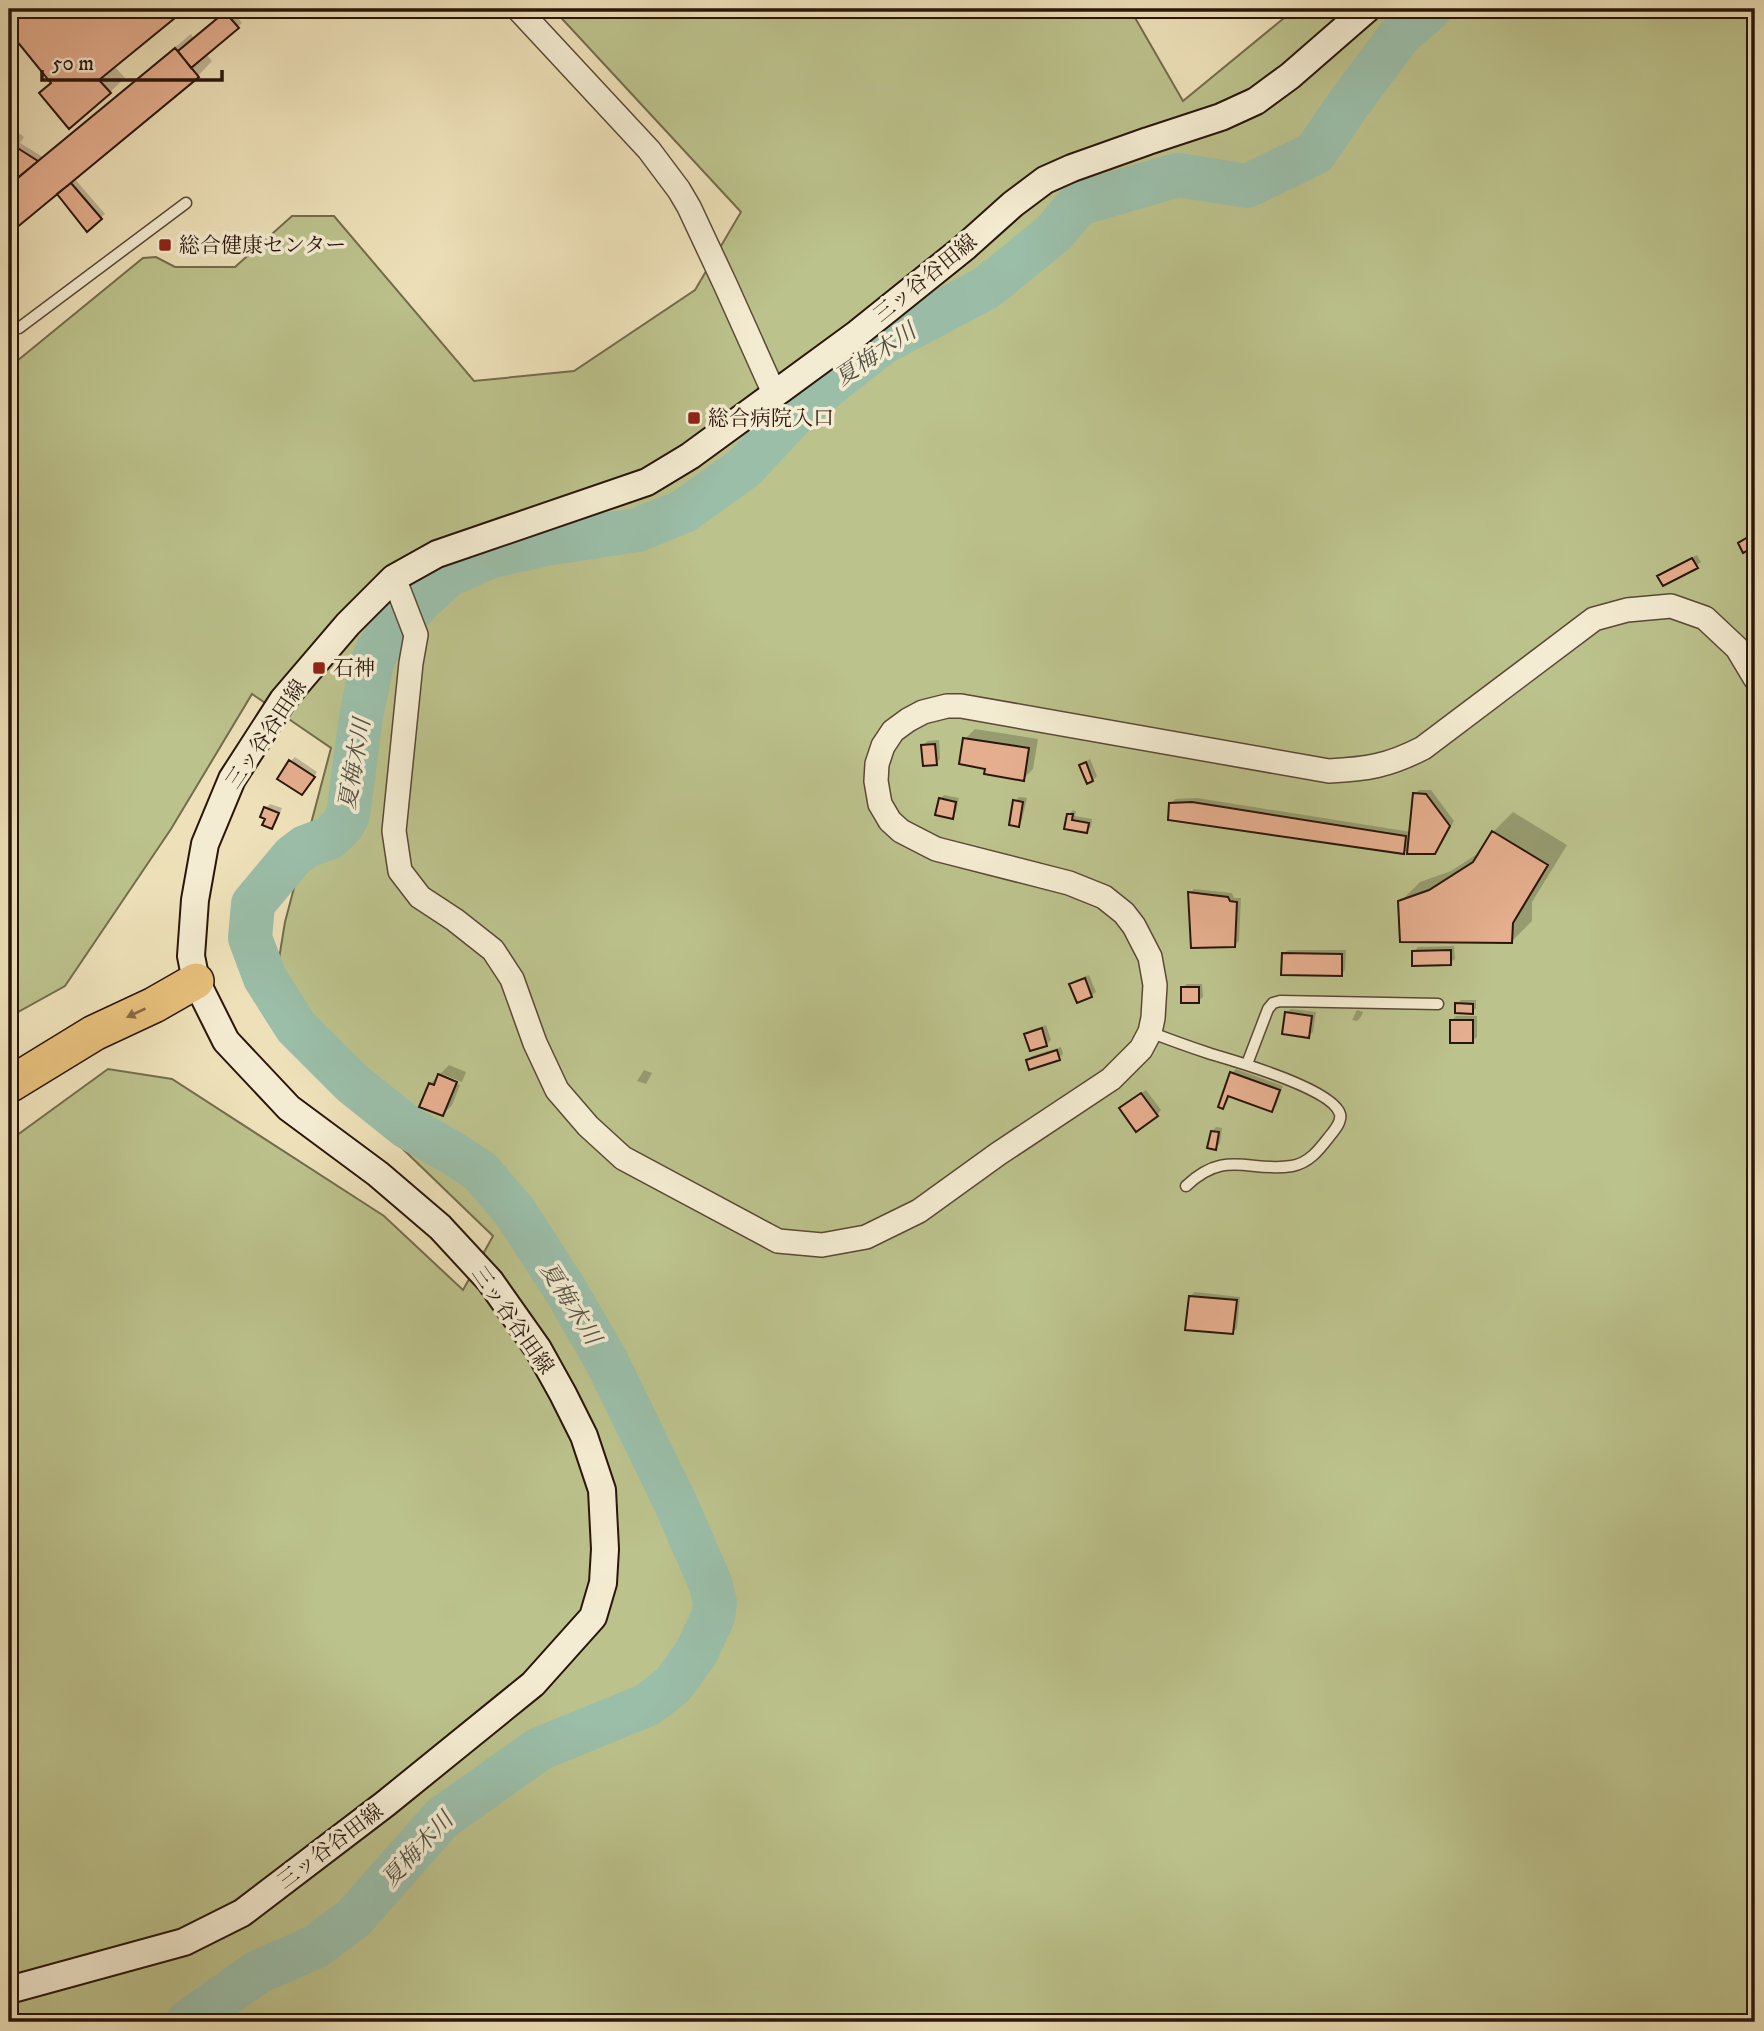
<svg xmlns="http://www.w3.org/2000/svg" width="1764" height="2031" viewBox="0 0 1764 2031" font-family="'IM FELL DW Pica','Noto Serif JP',serif">
	<style>
		.green { fill: #bcc28c; stroke: #736c4c; stroke-width: 2 }
		.shadow { fill: #0003 }
		.lines { fill: none; stroke-linecap: round; stroke-linejoin: round }
		.river { stroke: #9bbea9; stroke-width: 44 }
		.building { fill: #e5ae8e; stroke: #2a150b; stroke-width: 2 }
		.service-casing { stroke: #5b4836; stroke-width: 13 }
		.tertiary-casing { stroke: #5b4836; stroke-width: 26 }
		.secondary-casing { stroke: #2a150b; stroke-width: 30 }
		.motorway-casing { stroke: #2a150b; stroke-width: 38 }
		.service { stroke: #f4ecd2; stroke-width: 10 }
		.tertiary { stroke: #f4ecd2; stroke-width: 23 }
		.secondary { stroke: #f4ecd2; stroke-width: 26 }
		.motorway { stroke: #e7c07c; stroke-width: 35 }
		.oneway { fill: #886a44 }
		.poi-dot { fill: #8f2418; stroke: #f4ecd2; stroke-width: 2.5 }
		.labels { text-anchor: middle; stroke-width: 7; stroke-linejoin: round; paint-order: stroke }
		.poi-label { font-size: 21px; fill: #2a150b; stroke: #f4ecd2; text-anchor: start }
		.street-label { font-size: 21px; fill: #2a150b; stroke: #f4ecd2 }
		.water-label { font-size: 23px; font-style: italic; fill: #525042; stroke: #f4ecd2 }
	</style>
	<rect width="100%" height="100%" fill="#eee1b9"/>
	<filter id="stains"><feTurbulence type="fractalNoise" baseFrequency=".00286" numOctaves="4"/><feColorMatrix values="0 0 0 0 .2 0 0 0 0 .09 0 0 0 0 .02 0 0 0 .5 -.17"/></filter>
	<radialGradient id="worn" r=".72"><stop offset=".6" stop-color="#630" stop-opacity="0"/><stop offset="1" stop-color="#630" stop-opacity=".3"/></radialGradient>
	<!-- green -->
	<path class="green" d="M 553,9 L 1130,9 L 1183,101 L 1295,9 L 1755,9 L 1755,2022 L 9,2022 L 9,1962 L 16,1953 L 9,1937 L 9,1141 L 108,1069 L 172,1079 L 384,1216 L 463,1290 L 493,1236 L 269,1020 L 285,922 L 331,748 L 252,694 L 171,829 L 65,986 L 9,1017 L 9,365 L 17,361 L 143,258 L 156,257 L 175,267 L 235,267 L 292,216 L 334,216 L 474,381 L 574,371 L 695,290 L 741,212 Z"/>
	<!-- shadow -->
	<path class="shadow" d="M 9,9 L 183,9 L 114,66 L 125,78 L 110,92 L 53,82 L 16,38 L 9,44 Z
		M 230,9 L 242,23 L 206,54 L 212,61 L 198,76 L 74,178 L 105,214 L 100,218 L 57,192 L 9,231 L 9,185 L 14,181 L 9,178 L 9,126 L 24,137 L 20,143 L 43,157 L 191,34 L 194,39 Z
		M 246,9 L 259,9 L 252,15 Z
		M 1697,555 L 1701,562 L 1696,566 L 1660,577 L 1664,572 Z
		M 975,729 L 1038,739 L 1033,769 L 1023,779 L 987,767 L 965,739 Z
		M 939,740 L 940,759 L 936,763 L 923,745 L 928,741 Z
		M 295,757 L 317,772 L 306,789 L 290,762 Z
		M 1090,759 L 1097,776 L 1093,780 L 1081,765 Z
		M 1419,790 L 1431,790 L 1454,821 L 1439,848 L 1435,853 L 1410,847 L 1404,853 L 1171,803 L 1175,799 L 1197,798 L 1411,832 L 1415,794 Z
		M 944,795 L 959,798 L 956,812 L 952,817 L 940,799 Z
		M 1019,797 L 1027,798 L 1022,820 L 1018,825 L 1015,801 Z
		M 270,804 L 282,808 L 276,823 L 272,827 L 267,818 L 266,808 Z
		M 1073,810 L 1076,811 L 1075,816 L 1092,819 L 1091,827 L 1087,831 L 1067,828 L 1069,814 Z
		M 1513,812 L 1567,845 L 1532,902 L 1532,921 L 1512,941 L 1400,902 L 1420,882 L 1451,871 L 1482,851 L 1493,832 Z
		M 1194,889 L 1232,893 L 1234,898 L 1241,898 L 1239,941 L 1235,945 L 1190,893 Z
		M 1454,946 L 1455,959 L 1450,963 L 1414,952 L 1418,947 Z
		M 1288,950 L 1346,950 L 1345,970 L 1341,974 L 1283,954 Z
		M 1089,975 L 1096,992 L 1091,996 L 1071,985 L 1076,980 Z
		M 1187,984 L 1202,984 L 1203,997 L 1198,1001 L 1182,988 Z
		M 1461,1000 L 1476,1000 L 1476,1008 L 1472,1012 L 1457,1004 Z
		M 1291,1009 L 1316,1012 L 1313,1032 L 1308,1036 L 1286,1013 Z
		M 1357,1010 L 1363,1012 L 1361,1017 L 1357,1021 L 1352,1020 Z
		M 1456,1016 L 1477,1016 L 1477,1037 L 1472,1041 L 1452,1020 Z
		M 1046,1025 L 1051,1040 L 1047,1044 L 1031,1049 L 1026,1034 L 1031,1030 Z
		M 1061,1047 L 1063,1054 L 1059,1058 L 1028,1061 L 1032,1056 Z
		M 449,1065 L 466,1072 L 462,1082 L 442,1074 L 439,1076 L 460,1085 L 452,1105 L 443,1114 L 430,1084 Z
		M 1236,1069 L 1283,1086 L 1276,1106 L 1272,1110 L 1230,1095 L 1227,1103 L 1223,1107 L 1232,1073 Z
		M 644,1070 L 652,1073 L 646,1084 L 637,1081 Z
		M 1146,1090 L 1161,1110 L 1157,1115 L 1126,1104 Z
		M 1216,1127 L 1222,1128 L 1220,1143 L 1216,1148 L 1212,1132 Z
		M 1195,1292 L 1240,1297 L 1237,1328 L 1233,1332 L 1190,1296 Z"/>
	<g class="lines">
		<!-- river -->
		<path class="river" d="M 187,2022 L 258,1972 L 315,1947 L 354,1918 L 442,1818 L 539,1749 L 647,1705 L 673,1685 L 696,1653 L 713,1617 L 715,1603 L 711,1585 L 675,1502 L 607,1362 L 566,1291 L 515,1212 L 481,1172 L 454,1154 L 407,1127 L 352,1083 L 296,1027 L 265,978 L 250,938 L 253,904 L 293,856 L 305,847 L 329,838 L 342,826 L 348,815 L 361,717 L 372,663 L 378,649 L 386,638 L 423,598 L 448,575 L 492,556 L 546,544 L 637,530 L 684,511 L 744,468 L 800,408 L 882,343 L 986,288 L 1054,233 L 1078,204 L 1178,175 L 1247,186 L 1315,153 L 1347,106 L 1399,36 L 1430,9"/>
	</g>
	<!-- building -->
	<path class="building" d="M 9,9 L 178,9 L 181,13 L 99,80 L 111,93 L 69,129 L 39,93 L 51,83 L 16,40 L 9,46 Z
		M 225,12 L 239,28 L 191,68 L 178,51 Z
		M 175,48 L 199,77 L 9,234 L 9,185 Z
		M 16,147 L 38,161 L 13,182 L 9,180 L 9,158 Z
		M 71,183 L 102,219 L 87,232 L 57,194 Z
		M 1755,533 L 1755,546 L 1743,553 L 1738,543 Z
		M 1692,558 L 1698,568 L 1663,586 L 1657,576 Z
		M 963,738 L 1029,748 L 1024,781 L 984,774 L 985,769 L 959,764 Z
		M 935,744 L 937,765 L 923,766 L 921,745 Z
		M 289,760 L 315,777 L 302,795 L 277,779 Z
		M 1086,762 L 1093,781 L 1087,784 L 1079,765 Z
		M 1413,793 L 1426,794 L 1450,826 L 1435,854 L 1407,854 Z
		M 939,798 L 956,802 L 953,819 L 935,815 Z
		M 1013,800 L 1023,802 L 1019,827 L 1009,825 Z
		M 1192,802 L 1406,836 L 1404,854 L 1168,820 L 1169,803 Z
		M 264,807 L 279,813 L 272,829 L 262,825 L 265,819 L 260,817 Z
		M 1067,814 L 1073,814 L 1072,820 L 1089,823 L 1087,833 L 1064,829 Z
		M 1492,831 L 1548,865 L 1513,923 L 1512,943 L 1400,942 L 1398,901 L 1429,890 L 1473,862 Z
		M 1188,892 L 1228,897 L 1230,901 L 1237,902 L 1235,947 L 1191,948 Z
		M 1451,950 L 1451,965 L 1412,966 L 1412,951 Z
		M 1282,953 L 1342,954 L 1342,976 L 1281,975 Z
		M 1085,978 L 1092,997 L 1077,1003 L 1069,984 Z
		M 1181,987 L 1199,987 L 1199,1003 L 1181,1003 Z
		M 1455,1003 L 1473,1004 L 1473,1014 L 1455,1013 Z
		M 1285,1012 L 1312,1016 L 1309,1038 L 1282,1034 Z
		M 1450,1020 L 1473,1020 L 1473,1043 L 1450,1043 Z
		M 1042,1028 L 1047,1046 L 1030,1051 L 1024,1034 Z
		M 1057,1050 L 1060,1060 L 1029,1070 L 1026,1060 Z
		M 1230,1072 L 1280,1090 L 1272,1112 L 1228,1096 L 1223,1109 L 1218,1107 Z
		M 438,1074 L 457,1082 L 443,1116 L 419,1107 L 429,1083 L 434,1085 Z
		M 1141,1093 L 1158,1116 L 1136,1132 L 1119,1108 Z
		M 1211,1131 L 1219,1132 L 1216,1150 L 1207,1148 Z
		M 1189,1296 L 1237,1300 L 1233,1334 L 1185,1330 Z"/>
	<g class="lines">
		<!-- service casing -->
		<g class="service-casing">
			<path id="service" d="M 9,330 L 19,328 L 186,203
				M 1150,1032 C 1170,1040 1190,1047 1211,1054 C 1235,1061 1333,1089 1340,1114 C 1342,1122 1334,1131 1329,1137 C 1319,1150 1309,1163 1292,1166 C 1249,1173 1226,1148 1186,1186
				M 1247,1064 L 1268,1009 L 1273,1003 L 1280,1001 L 1438,1004"/>
		</g>
		<!-- tertiary casing -->
		<g class="tertiary-casing">
			<path id="tertiary" d="M 518,9 L 649,150 L 679,190 L 689,207 L 726,286 L 774,393
				M 394,578 L 416,635 L 411,663 L 394,831 L 400,871 L 420,897 L 455,920 L 493,950 L 512,979 L 535,1043 L 557,1090 L 588,1126 L 623,1158 L 778,1241 L 822,1245 L 866,1237 L 919,1211 L 998,1154 L 1111,1079 L 1141,1049 L 1150,1032 L 1153,1018 L 1155,985 L 1150,957 L 1134,926 L 1124,913 L 1104,897 L 1069,883 L 936,849 L 901,831 L 890,821 L 880,804 L 876,781 L 877,764 L 883,746 L 893,731 L 908,720 L 923,712 L 947,706 L 961,706 L 1329,771 C 1367,769 1388,766 1423,748 L 1594,619 L 1627,610 L 1671,606 L 1705,618 L 1737,648 L 1755,678"/>
		</g>
		<!-- secondary casing -->
		<g class="secondary-casing">
			<path id="secondary" d="M 9,1990 L 184,1942 L 242,1913 L 385,1804 L 533,1684 L 593,1617 L 603,1583 L 605,1549 L 602,1490 L 584,1436 L 563,1394 L 538,1349 L 490,1281 L 440,1227 L 378,1174 L 289,1108 L 226,1041 L 196,981 L 191,956 L 195,900 L 205,844 L 232,779 L 283,700 L 348,624 L 394,578 L 437,554 L 647,482 L 690,456 L 858,333 L 965,247 L 1013,204 L 1045,180 L 1072,168 L 1148,141 L 1221,117 L 1256,101 L 1290,76 L 1367,9"/>
		</g>
		<!-- motorway casing -->
		<g class="motorway-casing">
			<path id="motorway" d="M 9,1085 L 94,1033 L 154,1005 L 196,981"/>
		</g>
		<!-- service -->
		<use href="#service" class="service"/>
		<!-- tertiary -->
		<use href="#tertiary" class="tertiary"/>
		<!-- secondary -->
		<use href="#secondary" class="secondary"/>
		<!-- motorway -->
		<use href="#motorway" class="motorway"/>
	</g>
	<!-- one-way arrows -->
	<defs><path id="oneway-solid" d="M-6-.8H1V-3.2L6.5 0L1 3.2V.8H-6Z" transform="scale(1.75)"/></defs>
	<use class="oneway" href="#oneway-solid" transform="translate(136 1013) rotate(155)"/>
	<!-- markers -->
	<g class="poi-dot">
		<rect x="158" y="238" width="14" height="14" rx="3.5"/>
		<rect x="687" y="411" width="14" height="14" rx="3.5"/>
		<rect x="312" y="661" width="14" height="14" rx="3.5"/>
	</g>
	<g class="labels">
		<!-- poi labels -->
		<g class="poi-label">
			<text x="179" y="252">総合健康センター</text>
			<text x="708" y="425">総合病院入口</text>
			<text x="333" y="675">石神</text>
		</g>
		<!-- street labels -->
		<g class="street-label">
			<text transform="translate(925 278) rotate(-39)" y="7">三ッ谷谷田線</text>
			<text transform="translate(266 734) rotate(-56)" y="7">三ッ谷谷田線</text>
			<text transform="translate(513 1320) rotate(55)" y="7">三ッ谷谷田線</text>
			<text transform="translate(330 1846) rotate(-37)" y="7">三ッ谷谷田線</text>
		</g>
		<!-- water labels -->
		<g class="water-label">
			<text transform="translate(875 354) rotate(-34)" y="8">夏梅木川</text>
			<text transform="translate(354 764) rotate(-80)" y="8">夏梅木川</text>
			<text transform="translate(571 1303) rotate(58)" y="8">夏梅木川</text>
			<text transform="translate(417 1849) rotate(-47)" y="8">夏梅木川</text>
		</g>
	</g>
	<!-- margin -->
	<rect width="1764" height="2031" fill="none" stroke="#eee1b9" stroke-width="35"/>
	<rect x="10" y="10" width="1743" height="2010" fill="none" stroke="#2a150b" stroke-width="3.5"/>
	<rect x="18" y="18" width="1729" height="1996" fill="none" stroke="#2a150b" stroke-width="2"/>
	<!-- scale -->
	<path d="M42 70v10h180v-10" fill="none" stroke="#2a150b" stroke-width="3.5"/>
	<text x="52" y="70" font-size="21" fill="#2a150b" stroke="#f4ecd2" stroke-width="5" paint-order="stroke">50 m</text>
	<rect width="100%" height="100%" filter="url(#stains)"/>
	<rect width="100%" height="100%" fill="url(#worn)"/>
</svg>
